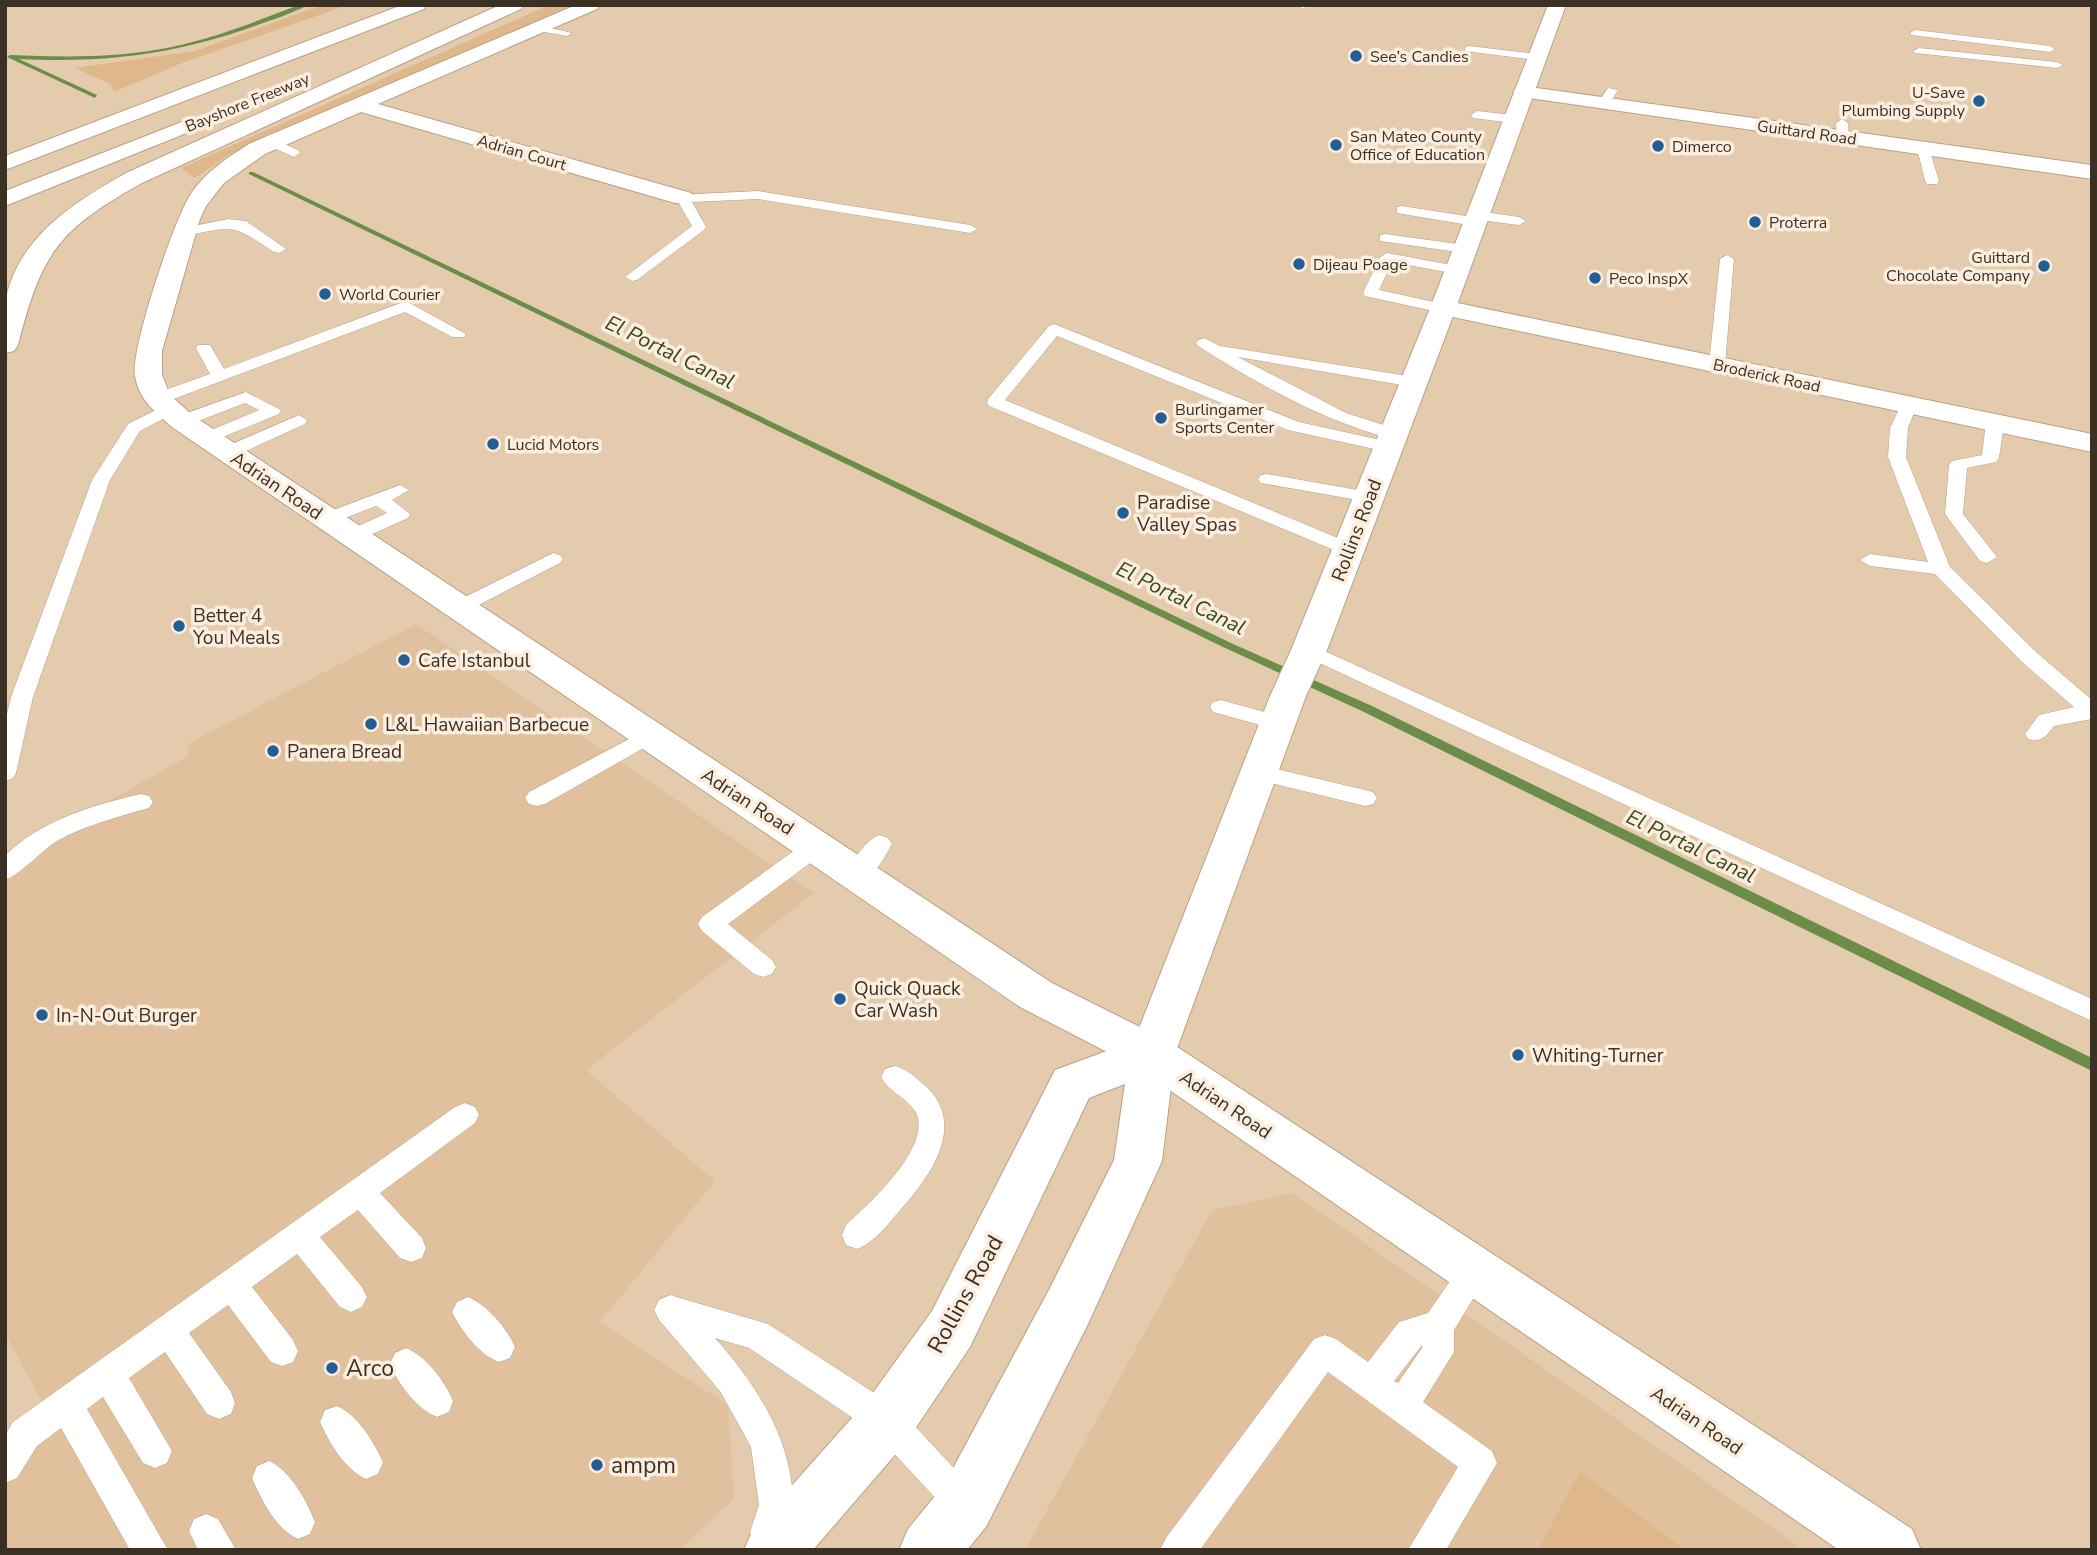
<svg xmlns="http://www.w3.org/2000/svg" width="2097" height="1555" viewBox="0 0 2097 1555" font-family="'Nunito Sans',sans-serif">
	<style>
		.built { fill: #e1c19d }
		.green { fill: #deb78b }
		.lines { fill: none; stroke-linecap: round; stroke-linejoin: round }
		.stream { fill: #6b8d48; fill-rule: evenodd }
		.service-casing { stroke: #baa184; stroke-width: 1 }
		.minor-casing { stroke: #baa184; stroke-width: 2 }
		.secondary-casing { stroke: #baa184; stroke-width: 2 }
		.motorway-casing { stroke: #baa184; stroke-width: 2 }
		.service { fill: #fff; fill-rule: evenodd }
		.minor { fill: #fff; fill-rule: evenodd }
		.secondary { fill: #fff; fill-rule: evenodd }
		.motorway { fill: #fff; fill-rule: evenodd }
		.poi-dot { fill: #235d95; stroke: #fceedf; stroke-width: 2.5 }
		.labels { text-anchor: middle; stroke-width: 7; stroke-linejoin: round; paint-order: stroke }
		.far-poi-label { font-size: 16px; fill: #3a3024; stroke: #fceedf; text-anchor: start }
		.far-street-label { font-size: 16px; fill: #3a3024; stroke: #fceedf }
		.street-label { font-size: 19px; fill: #3a3024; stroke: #fceedf }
		.poi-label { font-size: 19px; fill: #3a3024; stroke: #fceedf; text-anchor: start }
		.water-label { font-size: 21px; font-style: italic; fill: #344b19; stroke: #fceedf }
		.near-street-label { font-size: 23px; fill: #3a3024; stroke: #fceedf }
		.near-poi-label { font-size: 23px; fill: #3a3024; stroke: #fceedf; text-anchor: start }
	</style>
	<rect width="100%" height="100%" fill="#e5cbad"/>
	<!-- built -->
	<path class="built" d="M 416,624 L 814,893 L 586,1070 L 715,1181 L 600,1322 L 728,1405 L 734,1498 L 680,1550 L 5,1550 L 5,1447 L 42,1402 L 5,1333 L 5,859 L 187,757 L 189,743 Z
		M 1293,1193 L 1804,1550 L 1025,1550 L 1212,1210 Z"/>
	<!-- green -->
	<path class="green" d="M 322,5 L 348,5 L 182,63 L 114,92 L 110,84 L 75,68 L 195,51 Z
		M 549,5 L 575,5 L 264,138 L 227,156 L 195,178 L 181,168 Z
		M 1580,1471 L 1685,1550 L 1538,1550 Z"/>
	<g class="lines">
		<!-- stream -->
		<path class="stream" d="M 299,5 L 308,5 C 291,14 271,20 252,27 C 172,55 104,63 19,59 L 97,95 L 95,98 L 7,57 L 10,55 C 59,57 107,58 155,50 C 205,42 252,23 299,5 Z
			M 249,172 L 253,172 L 1231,643 L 1372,706 L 2092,1058 L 2092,1071 L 1364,712 L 1223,647 L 249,174 Z"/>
		<!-- service casing -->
		<g class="service-casing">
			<path id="service" d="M 1309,5 L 1303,9 L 1298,6 L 1298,5 Z
				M 537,25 L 572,33 L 567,36 L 533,30 L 532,28 Z
				M 1915,30 L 2050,46 L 2055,49 L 2050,52 L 1911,35 L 1910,33 Z
				M 1469,46 L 1537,54 L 1543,57 L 1537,60 L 1465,51 L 1465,47 Z
				M 1919,48 L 2057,62 L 2063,65 L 2057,68 L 1915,53 L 1913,51 Z
				M 1608,88 L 1618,90 L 1607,107 L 1599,107 L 1597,104 Z
				M 1477,111 L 1513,115 L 1519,119 L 1513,123 L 1473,118 L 1471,115 Z
				M 1842,119 L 1848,123 L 1849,137 L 1843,141 L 1837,137 L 1836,123 Z
				M 271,138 L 298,150 L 300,153 L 294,157 L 267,145 L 267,139 Z
				M 1923,144 L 1929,148 L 1939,181 L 1937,184 L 1927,184 L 1925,181 L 1917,148 Z
				M 758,191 L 970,225 L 977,229 L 970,233 L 758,199 L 692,202 L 706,227 L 704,230 L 637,280 L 632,281 L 625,277 L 692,226 L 676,198 L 678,195 Z
				M 1402,206 L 1472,217 L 1472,212 L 1477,211 L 1519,217 L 1526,221 L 1519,225 L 1480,220 L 1480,225 L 1475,226 L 1397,213 L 1397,207 Z
				M 228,219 L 246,221 L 286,249 L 279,253 L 274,252 C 230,223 235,226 184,236 L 177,232 L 179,229 Z
				M 1385,234 L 1465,245 L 1472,249 L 1465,253 L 1380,241 L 1380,235 Z
				M 1387,253 L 1462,267 L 1464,270 L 1457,274 L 1392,262 L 1379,290 L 1448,305 L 1451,308 L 1448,311 L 1443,313 L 1365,296 L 1363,293 L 1380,257 Z
				M 1727,255 L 1734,259 L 1725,364 L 1717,369 L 1709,364 L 1720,259 Z
				M 406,301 L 466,334 L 464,337 L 452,337 L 405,312 L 163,403 L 151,403 L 149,399 L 151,395 L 210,374 L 196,348 L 198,345 L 210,345 L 224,369 Z
				M 1054,324 L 1299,422 L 1394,443 L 1397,447 L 1388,452 L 1288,430 L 1057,336 L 1005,400 L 1355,545 L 1358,549 L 1355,553 L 1341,553 L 989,406 L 987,402 L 989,398 L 1049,326 Z
				M 1204,338 L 1220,346 L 1414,377 L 1422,382 L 1414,387 L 1238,357 L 1346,413 L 1399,430 L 1402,434 L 1393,439 C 1324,422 1258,384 1198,346 L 1196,343 L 1198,340 Z
				M 246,392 L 281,410 L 279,414 L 208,443 L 199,438 L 202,434 L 259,410 L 245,403 L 188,425 L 176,425 L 174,421 L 176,417 Z
				M 1909,400 L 1917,405 L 1908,428 L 1906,457 L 1950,567 L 2036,652 L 2092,700 L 2092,719 L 2054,726 C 2046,736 2042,743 2028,739 L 2025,734 L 2039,715 L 2074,707 L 2022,662 L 1935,574 L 1870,566 L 1860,560 L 1870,554 L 1928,562 L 1888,457 L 1890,428 L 1901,405 Z
				M 168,404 L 174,405 L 176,409 L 174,413 L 140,431 L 110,480 L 33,697 L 16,773 L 13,778 L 5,781 L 5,723 L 11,697 L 92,480 L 128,424 Z
				M 299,415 L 307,420 L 305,424 L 235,456 L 229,457 L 220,452 L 223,448 Z
				M 1995,418 L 2004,423 L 1999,458 L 1996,462 L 1967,468 L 1963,514 L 1997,557 L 1987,563 L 1980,561 L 1945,514 L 1949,465 L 1952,461 L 1982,455 L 1986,423 Z
				M 1267,474 L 1369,492 L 1378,497 L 1369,502 L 1261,483 L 1258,479 L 1261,475 Z
				M 400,485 L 409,490 L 392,500 L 410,514 L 408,518 L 359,540 L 345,540 L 343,536 L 345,532 L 387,513 L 376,506 L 327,525 L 318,519 L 320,515 Z
				M 553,553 L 560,555 L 563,559 L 560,563 L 465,612 L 451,612 L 448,608 L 451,604 Z
				M 1309,644 L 2092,999 L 2092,1021 L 1302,655 L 1299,650 L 1302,645 Z
				M 1221,700 L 1286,718 L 1289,723 L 1286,728 L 1278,730 L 1213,712 L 1210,707 L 1213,702 Z
				M 648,729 L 656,731 L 659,736 L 656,741 L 545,804 L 537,806 L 529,804 L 525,798 L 529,792 Z
				M 1259,765 L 1365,790 L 1373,792 L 1377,798 L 1373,804 L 1365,806 L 1251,778 L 1248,773 L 1251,768 Z
				M 141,794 L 149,796 L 153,802 L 149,808 C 117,817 86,825 57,841 C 41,851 20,875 5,880 L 5,856 C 40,820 94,805 141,794 Z
				M 880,835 L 888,838 L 892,844 C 883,860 870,887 849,880 L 846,874 C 853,861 865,840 880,835 Z
				M 817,837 L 825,840 L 829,846 L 825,852 L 728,924 L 772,960 L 776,967 L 772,974 L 763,977 L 754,974 L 702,931 L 698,924 L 702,917 L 809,840 Z
				M 895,1066 C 906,1069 914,1076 922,1083 C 969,1121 932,1175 901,1209 C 888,1224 875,1242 857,1249 L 846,1245 L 842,1235 L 846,1225 C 868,1205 935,1145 915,1111 C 906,1097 889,1092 881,1077 L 885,1069 Z
				M 465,1103 L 475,1107 L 479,1115 L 475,1123 L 380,1193 L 422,1238 L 426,1248 L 422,1258 L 411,1262 L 400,1258 L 358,1210 L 320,1237 L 362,1287 L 367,1297 L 362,1307 L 351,1312 L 340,1307 L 297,1254 L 252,1287 L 293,1340 L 298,1351 L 293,1362 L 282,1366 L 271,1362 L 228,1305 L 189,1333 L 231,1392 L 235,1403 L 231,1414 L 219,1419 L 207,1414 L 165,1352 L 129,1378 L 172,1451 L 167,1463 L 155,1468 L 143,1463 L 103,1397 L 87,1409 L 168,1550 L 130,1550 L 61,1428 L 37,1446 L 17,1478 L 5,1483 L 5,1435 L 13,1422 L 455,1107 Z
				M 1475,1257 L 1486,1261 L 1490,1271 L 1454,1330 L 1454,1352 L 1423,1402 L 1492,1451 L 1497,1463 L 1446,1550 L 1408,1550 L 1458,1467 L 1328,1372 L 1200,1550 L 1160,1550 L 1166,1538 L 1314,1339 L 1325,1335 L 1336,1339 L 1368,1362 L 1399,1322 L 1428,1313 L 1464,1261 ZM 1422,1345 L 1422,1348 L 1398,1383 L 1394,1381 Z
				M 670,1295 L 768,1324 L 899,1409 L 977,1493 L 982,1505 L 977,1517 L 965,1522 L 953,1517 L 875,1433 L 749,1348 L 715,1338 C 756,1384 792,1439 793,1503 C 793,1516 784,1532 779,1544 L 767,1549 L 755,1544 L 750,1532 L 759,1505 L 751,1447 L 720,1391 L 659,1320 L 654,1310 L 659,1300 Z
				M 468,1297 C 487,1305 507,1328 515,1347 L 510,1358 L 499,1362 C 480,1355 461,1331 452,1312 L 457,1302 Z
				M 406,1348 C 426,1356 445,1381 453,1401 L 449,1412 L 437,1417 C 417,1409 398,1384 390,1364 L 395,1353 Z
				M 337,1406 C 357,1414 374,1442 383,1462 L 378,1474 L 366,1479 C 345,1470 329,1442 320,1422 L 325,1410 Z
				M 269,1461 C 290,1470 307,1501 315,1522 L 310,1534 L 298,1539 C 276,1530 261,1499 252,1478 L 257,1466 Z
				M 206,1514 L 218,1519 L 236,1550 L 198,1550 L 189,1531 L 194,1519 Z"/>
		</g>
		<!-- minor casing -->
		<g class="minor-casing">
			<path id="minor" d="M 576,5 L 600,5 L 597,9 L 378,104 L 691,193 L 694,198 L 691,203 L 675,203 L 361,112 L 265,154 L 224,183 L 206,206 L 200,219 L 162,351 L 162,375 L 170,395 L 192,415 L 1052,983 L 1168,1041 L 1912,1529 L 1921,1550 L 1839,1550 L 1136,1067 L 1020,1007 L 172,427 C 155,412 139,400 135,376 C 130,350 175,216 192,192 C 207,171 227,158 249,144 Z
				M 1523,86 L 2092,165 L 2092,179 L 1516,96 L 1513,92 L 1516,88 Z
				M 1443,300 L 2092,434 L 2092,452 L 1434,313 L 1430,308 L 1434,303 Z"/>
		</g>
		<!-- secondary casing -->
		<g class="secondary-casing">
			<path id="secondary" d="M 1548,5 L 1566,5 L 1456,308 L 1327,650 L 1306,696 L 1175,1054 L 1162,1161 L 1088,1324 L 986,1527 L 967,1550 L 899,1550 L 908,1529 L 944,1485 L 1050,1288 L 1114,1160 L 1125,1084 L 1089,1098 L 970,1347 L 907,1441 L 813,1550 L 744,1550 L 753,1529 L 867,1401 L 932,1311 L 1055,1070 L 1134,1041 L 1270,696 L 1291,650 L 1430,308 Z"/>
		</g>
		<!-- motorway casing -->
		<g class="motorway-casing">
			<path id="motorway" d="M 402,5 L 427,5 L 424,9 L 5,170 L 5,156 Z
				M 500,5 L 524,5 L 521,9 L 142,183 C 58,230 42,252 18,345 L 14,351 L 5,353 C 5,336 2,315 6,299 C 18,237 76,201 126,173 Z
				M 192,118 L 199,120 L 202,124 L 199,128 L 5,206 L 5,191 Z"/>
		</g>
		<!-- service -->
		<use href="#service" class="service"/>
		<!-- minor -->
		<use href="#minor" class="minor"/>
		<!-- secondary -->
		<use href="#secondary" class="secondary"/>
		<!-- motorway -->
		<use href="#motorway" class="motorway"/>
	</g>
	<!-- markers -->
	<g class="poi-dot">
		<circle cx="1356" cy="56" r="7"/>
		<circle cx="1979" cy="101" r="7"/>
		<circle cx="1336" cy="145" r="7"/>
		<circle cx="1658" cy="146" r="7"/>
		<circle cx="1755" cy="222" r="7"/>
		<circle cx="1299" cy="264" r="7"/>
		<circle cx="2044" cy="266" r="7"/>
		<circle cx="1595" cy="278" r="7"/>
		<circle cx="325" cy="294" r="7"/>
		<circle cx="1161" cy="418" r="7"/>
		<circle cx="493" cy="444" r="7"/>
		<circle cx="1123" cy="513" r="7"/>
		<circle cx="179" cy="626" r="7"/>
		<circle cx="404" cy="660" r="7"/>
		<circle cx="371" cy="724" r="7"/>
		<circle cx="273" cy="751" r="7"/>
		<circle cx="840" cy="999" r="7"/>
		<circle cx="42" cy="1015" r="7"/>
		<circle cx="1518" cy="1055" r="7"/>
		<circle cx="332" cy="1368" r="7"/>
		<circle cx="597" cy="1465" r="7"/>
	</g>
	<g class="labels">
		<!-- far-poi labels -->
		<g class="far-poi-label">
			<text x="1370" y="62">See’s Candies</text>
			<text x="1965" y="98" text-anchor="end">U-Save<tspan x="1965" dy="18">Plumbing Supply</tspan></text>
			<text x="1350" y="142">San Mateo County<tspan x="1350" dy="18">Office of Education</tspan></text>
			<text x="1672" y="152">Dimerco</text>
			<text x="1769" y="228">Proterra</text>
			<text x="2030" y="263" text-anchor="end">Guittard<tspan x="2030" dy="18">Chocolate Company</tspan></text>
			<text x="1313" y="270">Dijeau Poage</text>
			<text x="1609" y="284">Peco InspX</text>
			<text x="339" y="300">World Courier</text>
			<text x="1175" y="415">Burlingamer<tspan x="1175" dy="18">Sports Center</tspan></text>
			<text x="507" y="450">Lucid Motors</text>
		</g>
		<!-- far-street labels -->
		<g class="far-street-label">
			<text transform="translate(247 102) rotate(-22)" y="6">Bayshore Freeway</text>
			<text transform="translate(1807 132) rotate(8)" y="6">Guittard Road</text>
			<text transform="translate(522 152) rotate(16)" y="6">Adrian Court</text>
			<text transform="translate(1767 375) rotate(12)" y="6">Broderick Road</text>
		</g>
		<!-- street labels -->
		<g class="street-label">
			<text transform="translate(277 485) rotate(34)" y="7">Adrian Road</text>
			<text transform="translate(1356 530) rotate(-69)" y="7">Rollins Road</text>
			<text transform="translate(748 801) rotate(33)" y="7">Adrian Road</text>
			<text transform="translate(1226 1104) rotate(34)" y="7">Adrian Road</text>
			<text transform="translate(1697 1420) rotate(34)" y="7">Adrian Road</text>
		</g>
		<!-- poi labels -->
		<g class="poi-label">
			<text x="1137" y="509">Paradise<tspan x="1137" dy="22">Valley Spas</tspan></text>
			<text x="193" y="622">Better 4<tspan x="193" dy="22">You Meals</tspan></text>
			<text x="418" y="667">Cafe Istanbul</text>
			<text x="385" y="731">L&amp;L Hawaiian Barbecue</text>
			<text x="287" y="758">Panera Bread</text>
			<text x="854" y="995">Quick Quack<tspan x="854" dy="22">Car Wash</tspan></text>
			<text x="56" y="1022">In-N-Out Burger</text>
			<text x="1532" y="1062">Whiting-Turner</text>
		</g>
		<!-- water labels -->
		<g class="water-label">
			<text transform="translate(670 352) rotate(26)" y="7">El Portal Canal</text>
			<text transform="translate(1181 598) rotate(26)" y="7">El Portal Canal</text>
			<text transform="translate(1691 846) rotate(26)" y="7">El Portal Canal</text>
		</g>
		<!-- near-street labels -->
		<g class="near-street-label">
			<text transform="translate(965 1294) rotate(-61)" y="8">Rollins Road</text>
		</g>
		<!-- near-poi labels -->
		<g class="near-poi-label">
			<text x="346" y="1376">Arco</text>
			<text x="611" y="1473">ampm</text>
		</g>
	</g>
	<!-- border -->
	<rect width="2097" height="1555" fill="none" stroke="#3a3024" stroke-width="14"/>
</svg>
